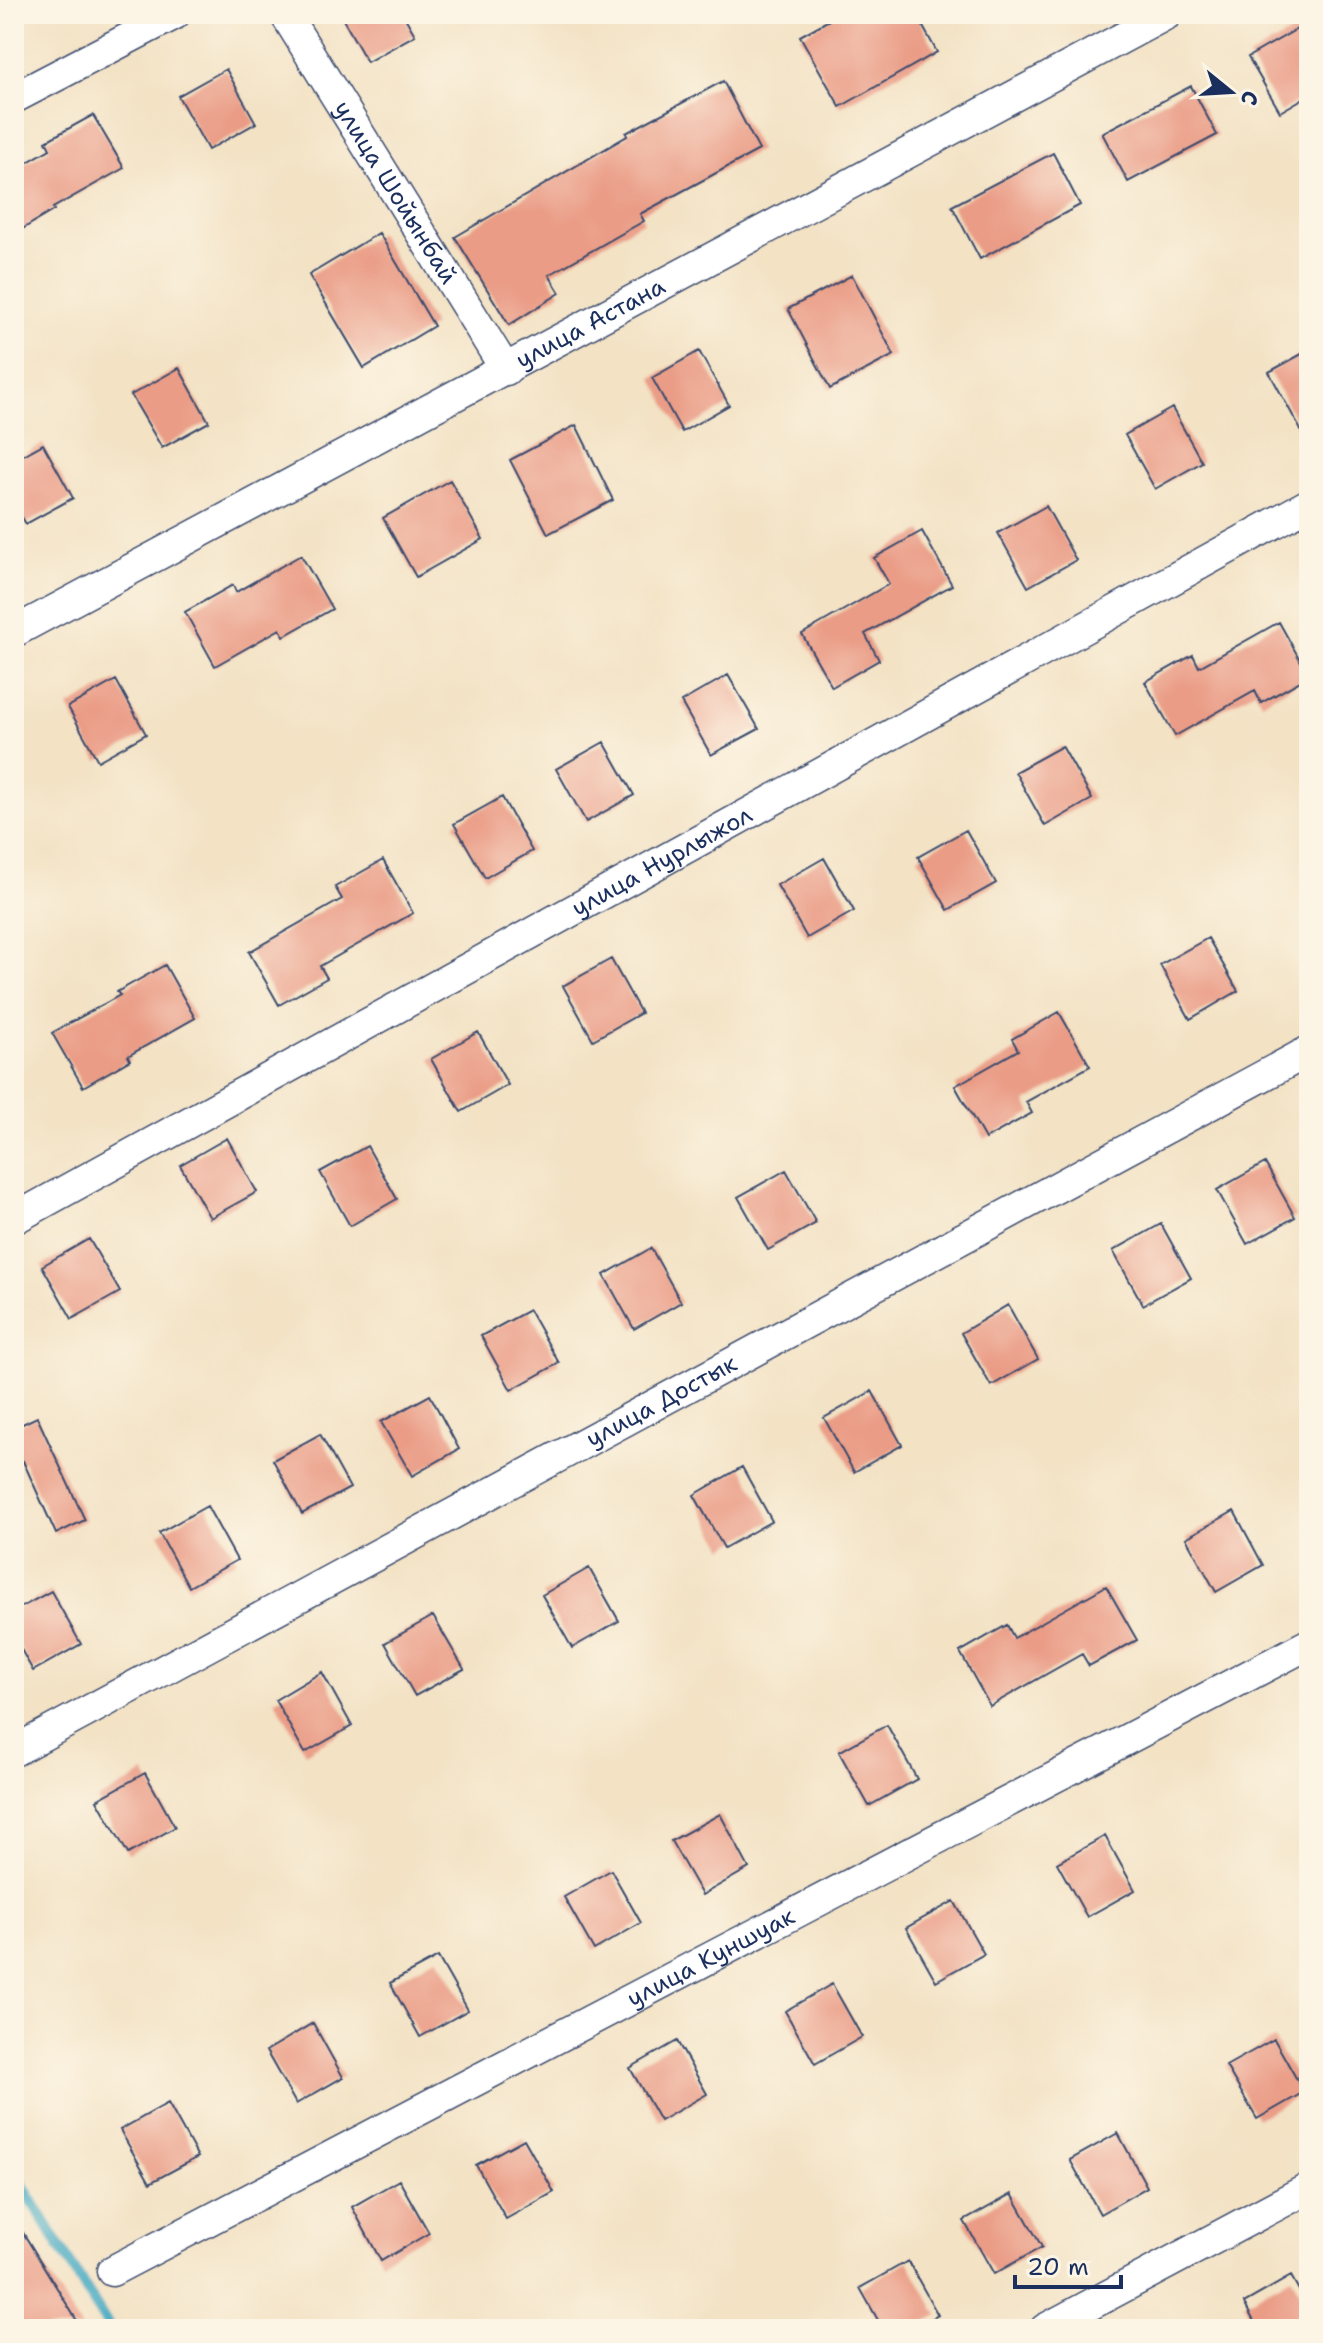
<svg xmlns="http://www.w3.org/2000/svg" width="1323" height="2343" viewBox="0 0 1323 2343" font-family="'Shantell Sans',sans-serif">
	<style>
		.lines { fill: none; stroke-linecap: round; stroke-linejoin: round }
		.stream { stroke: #42a9c2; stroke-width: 11 }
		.building { fill: #ea9c86 }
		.minor-casing { stroke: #3b4a6d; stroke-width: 33 }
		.minor { stroke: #fff; stroke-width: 30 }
		.labels { text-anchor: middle; stroke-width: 7; stroke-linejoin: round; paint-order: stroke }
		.street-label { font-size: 24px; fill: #1b2f5e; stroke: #fcf5e5 }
	</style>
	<rect width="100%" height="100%" fill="#fcf5e5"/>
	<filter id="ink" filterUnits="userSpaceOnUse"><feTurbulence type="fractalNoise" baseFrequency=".0125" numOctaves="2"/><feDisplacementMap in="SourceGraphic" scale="16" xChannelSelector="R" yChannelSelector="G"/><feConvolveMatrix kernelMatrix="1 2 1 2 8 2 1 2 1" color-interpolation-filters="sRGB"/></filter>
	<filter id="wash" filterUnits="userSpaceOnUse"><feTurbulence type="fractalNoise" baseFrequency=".006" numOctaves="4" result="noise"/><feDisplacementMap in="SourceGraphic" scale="32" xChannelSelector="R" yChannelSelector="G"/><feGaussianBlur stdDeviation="1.8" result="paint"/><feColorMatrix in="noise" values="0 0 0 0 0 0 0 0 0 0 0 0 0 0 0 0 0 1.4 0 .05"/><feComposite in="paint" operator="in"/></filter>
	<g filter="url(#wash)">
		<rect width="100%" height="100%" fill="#f3e2c4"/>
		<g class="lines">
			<!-- stream -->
			<path class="stream" d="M 14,2171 L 110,2329"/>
		</g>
		<g id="blocks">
			<!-- building -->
			<path class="building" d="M 340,14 L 403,14 L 415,35 L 367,62 Z
				M 840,14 L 916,14 L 937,52 L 840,107 L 800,36 Z
				M 1297,29 L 1309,49 L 1309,95 L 1280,112 L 1248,57 Z
				M 226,69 L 256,123 L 208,150 L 178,96 Z
				M 723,81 L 759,150 L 640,214 L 644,221 L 549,275 L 560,293 L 509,325 L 455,237 L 627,136 L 626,133 Z
				M 1191,86 L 1217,135 L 1128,182 L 1102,133 Z
				M 93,115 L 124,168 L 53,208 L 54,210 L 14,234 L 14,170 L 50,149 L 46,141 Z
				M 1053,153 L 1080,205 L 980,259 L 952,206 Z
				M 379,233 L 434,326 L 364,368 L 309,275 Z
				M 852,275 L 894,355 L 830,389 L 788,309 Z
				M 1309,350 L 1309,445 L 1269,372 Z
				M 699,351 L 729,405 L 682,432 L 652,378 Z
				M 179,368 L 209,422 L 162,448 L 131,395 Z
				M 1172,408 L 1202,462 L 1155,489 L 1125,435 Z
				M 576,425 L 613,500 L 548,534 L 510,460 Z
				M 43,444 L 73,498 L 26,524 L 14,504 L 14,460 Z
				M 450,480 L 483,539 L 416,577 L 383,518 Z
				M 1046,506 L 1076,560 L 1028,587 L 998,533 Z
				M 922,531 L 952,585 L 865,634 L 879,660 L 832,687 L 802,634 L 889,584 L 874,558 Z
				M 301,555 L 332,609 L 284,636 L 280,629 L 215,666 L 185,612 L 233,585 L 236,592 Z
				M 1279,622 L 1309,676 L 1261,703 L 1255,691 L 1175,736 L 1145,682 L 1193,655 L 1199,667 Z
				M 728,675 L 759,729 L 711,755 L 681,702 Z
				M 116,680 L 146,734 L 98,761 L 68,707 Z
				M 604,742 L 634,795 L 586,822 L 556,769 Z
				M 1062,746 L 1092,799 L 1045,826 L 1015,772 Z
				M 502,797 L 532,851 L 485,878 L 454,824 Z
				M 966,830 L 996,883 L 948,910 L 918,857 Z
				M 824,858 L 854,911 L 807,938 L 777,885 Z
				M 383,860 L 413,913 L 320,966 L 327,978 L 279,1005 L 249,952 L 342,899 L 335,887 Z
				M 1208,938 L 1238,991 L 1190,1019 L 1160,965 Z
				M 611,959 L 641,1013 L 593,1040 L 563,986 Z
				M 165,965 L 195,1018 L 128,1056 L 130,1060 L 83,1087 L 52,1033 L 120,995 L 117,992 Z
				M 1059,1012 L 1090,1066 L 1026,1102 L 1032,1113 L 985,1139 L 955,1086 L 1018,1050 L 1012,1039 Z
				M 478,1032 L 508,1085 L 461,1112 L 431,1059 Z
				M 227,1138 L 257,1192 L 210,1218 L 180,1165 Z
				M 367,1146 L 397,1199 L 350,1226 L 320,1172 Z
				M 1265,1163 L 1295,1217 L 1247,1244 L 1217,1190 Z
				M 786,1170 L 816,1223 L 768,1250 L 738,1197 Z
				M 1161,1224 L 1191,1278 L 1143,1305 L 1113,1251 Z
				M 89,1239 L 120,1292 L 72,1319 L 42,1266 Z
				M 651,1248 L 681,1302 L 634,1329 L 604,1275 Z
				M 1008,1305 L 1038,1359 L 991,1386 L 961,1333 Z
				M 529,1310 L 559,1363 L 511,1390 L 481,1336 Z
				M 872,1391 L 902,1445 L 854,1472 L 824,1418 Z
				M 430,1395 L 459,1449 L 412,1476 L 381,1422 Z
				M 37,1417 L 85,1520 L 56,1534 L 23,1461 L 14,1466 L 14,1428 Z
				M 320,1434 L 350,1488 L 302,1514 L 273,1460 Z
				M 742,1467 L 772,1521 L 724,1548 L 694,1495 Z
				M 207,1506 L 237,1560 L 189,1587 L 159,1533 Z
				M 1234,1511 L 1263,1565 L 1216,1592 L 1186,1538 Z
				M 589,1568 L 619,1621 L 572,1648 L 542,1595 Z
				M 1106,1586 L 1137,1640 L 1089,1666 L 1082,1654 L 990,1706 L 960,1652 L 1007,1625 L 1014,1638 Z
				M 51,1591 L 81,1644 L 33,1671 L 14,1637 L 14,1611 Z
				M 433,1616 L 464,1669 L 415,1696 L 385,1643 Z
				M 322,1672 L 352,1726 L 305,1753 L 275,1700 Z
				M 887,1725 L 917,1779 L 869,1806 L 839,1752 Z
				M 145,1773 L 175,1827 L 128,1854 L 97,1800 Z
				M 720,1814 L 749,1868 L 702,1895 L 671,1841 Z
				M 1105,1836 L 1135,1890 L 1087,1917 L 1057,1863 Z
				M 611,1870 L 641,1923 L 594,1950 L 564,1897 Z
				M 954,1901 L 984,1954 L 936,1981 L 906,1928 Z
				M 438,1957 L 468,2010 L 420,2037 L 390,1983 Z
				M 832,1984 L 862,2037 L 815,2064 L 785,2011 Z
				M 313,2023 L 343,2077 L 296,2104 L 266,2051 Z
				M 1274,2039 L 1304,2092 L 1257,2119 L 1226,2066 Z
				M 677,2041 L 707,2094 L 660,2121 L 630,2068 Z
				M 168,2103 L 198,2157 L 150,2183 L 120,2130 Z
				M 1118,2133 L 1147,2187 L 1100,2214 L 1070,2160 Z
				M 524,2139 L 554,2192 L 506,2219 L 476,2165 Z
				M 399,2180 L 429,2233 L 381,2261 L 352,2207 Z
				M 1012,2194 L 1042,2247 L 994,2274 L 964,2221 Z
				M 14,2218 L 82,2329 L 14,2329 Z
				M 908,2261 L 938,2315 L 913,2329 L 883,2329 L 860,2288 Z
				M 1291,2276 L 1309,2308 L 1309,2329 L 1258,2329 L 1244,2303 Z"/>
		</g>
	</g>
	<g filter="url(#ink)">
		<use href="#blocks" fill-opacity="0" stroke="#3b4a6d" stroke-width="2"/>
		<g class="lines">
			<!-- minor casing -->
			<g class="minor-casing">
				<g id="minor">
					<path id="s1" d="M 285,14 L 506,370"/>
					<path d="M 14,98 L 175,14"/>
					<path id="s2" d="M 14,632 L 1167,14"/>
					<path id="s3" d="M 14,1219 L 1309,504"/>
					<path id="s4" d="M 14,1751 L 1309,1051"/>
					<path id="s5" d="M 112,2271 L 1309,1644"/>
					<path d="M 1045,2329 L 1309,2188"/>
				</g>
			</g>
			<!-- minor -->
			<use href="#minor" class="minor"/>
		</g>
	</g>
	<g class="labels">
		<!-- street labels -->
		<g class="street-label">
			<text dy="8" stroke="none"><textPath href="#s1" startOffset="210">улица Шойынбай</textPath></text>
			<text dy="8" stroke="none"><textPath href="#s2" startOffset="654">улица Астана</textPath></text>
			<text dy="8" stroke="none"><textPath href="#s3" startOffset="740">улица Нурлыжол</textPath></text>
			<text dy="8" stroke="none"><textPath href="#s4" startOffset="736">улица Достык</textPath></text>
			<text dy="8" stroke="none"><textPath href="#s5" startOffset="676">улица Куншуак</textPath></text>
		</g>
	</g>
	<!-- margin -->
	<rect width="1323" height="2343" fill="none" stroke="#fcf5e5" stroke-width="48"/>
	<!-- north arrow -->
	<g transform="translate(1231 92) rotate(108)" stroke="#fcf5e5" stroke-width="6" paint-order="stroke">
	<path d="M0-6L14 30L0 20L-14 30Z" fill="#1b2f5e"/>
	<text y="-12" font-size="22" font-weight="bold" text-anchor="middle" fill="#1b2f5e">С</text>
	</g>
	<!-- scale -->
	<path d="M1015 2275v12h106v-12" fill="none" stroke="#1b2f5e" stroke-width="4"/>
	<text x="1027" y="2275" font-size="24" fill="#1b2f5e" stroke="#fcf5e5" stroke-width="6" paint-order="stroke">20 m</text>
</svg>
